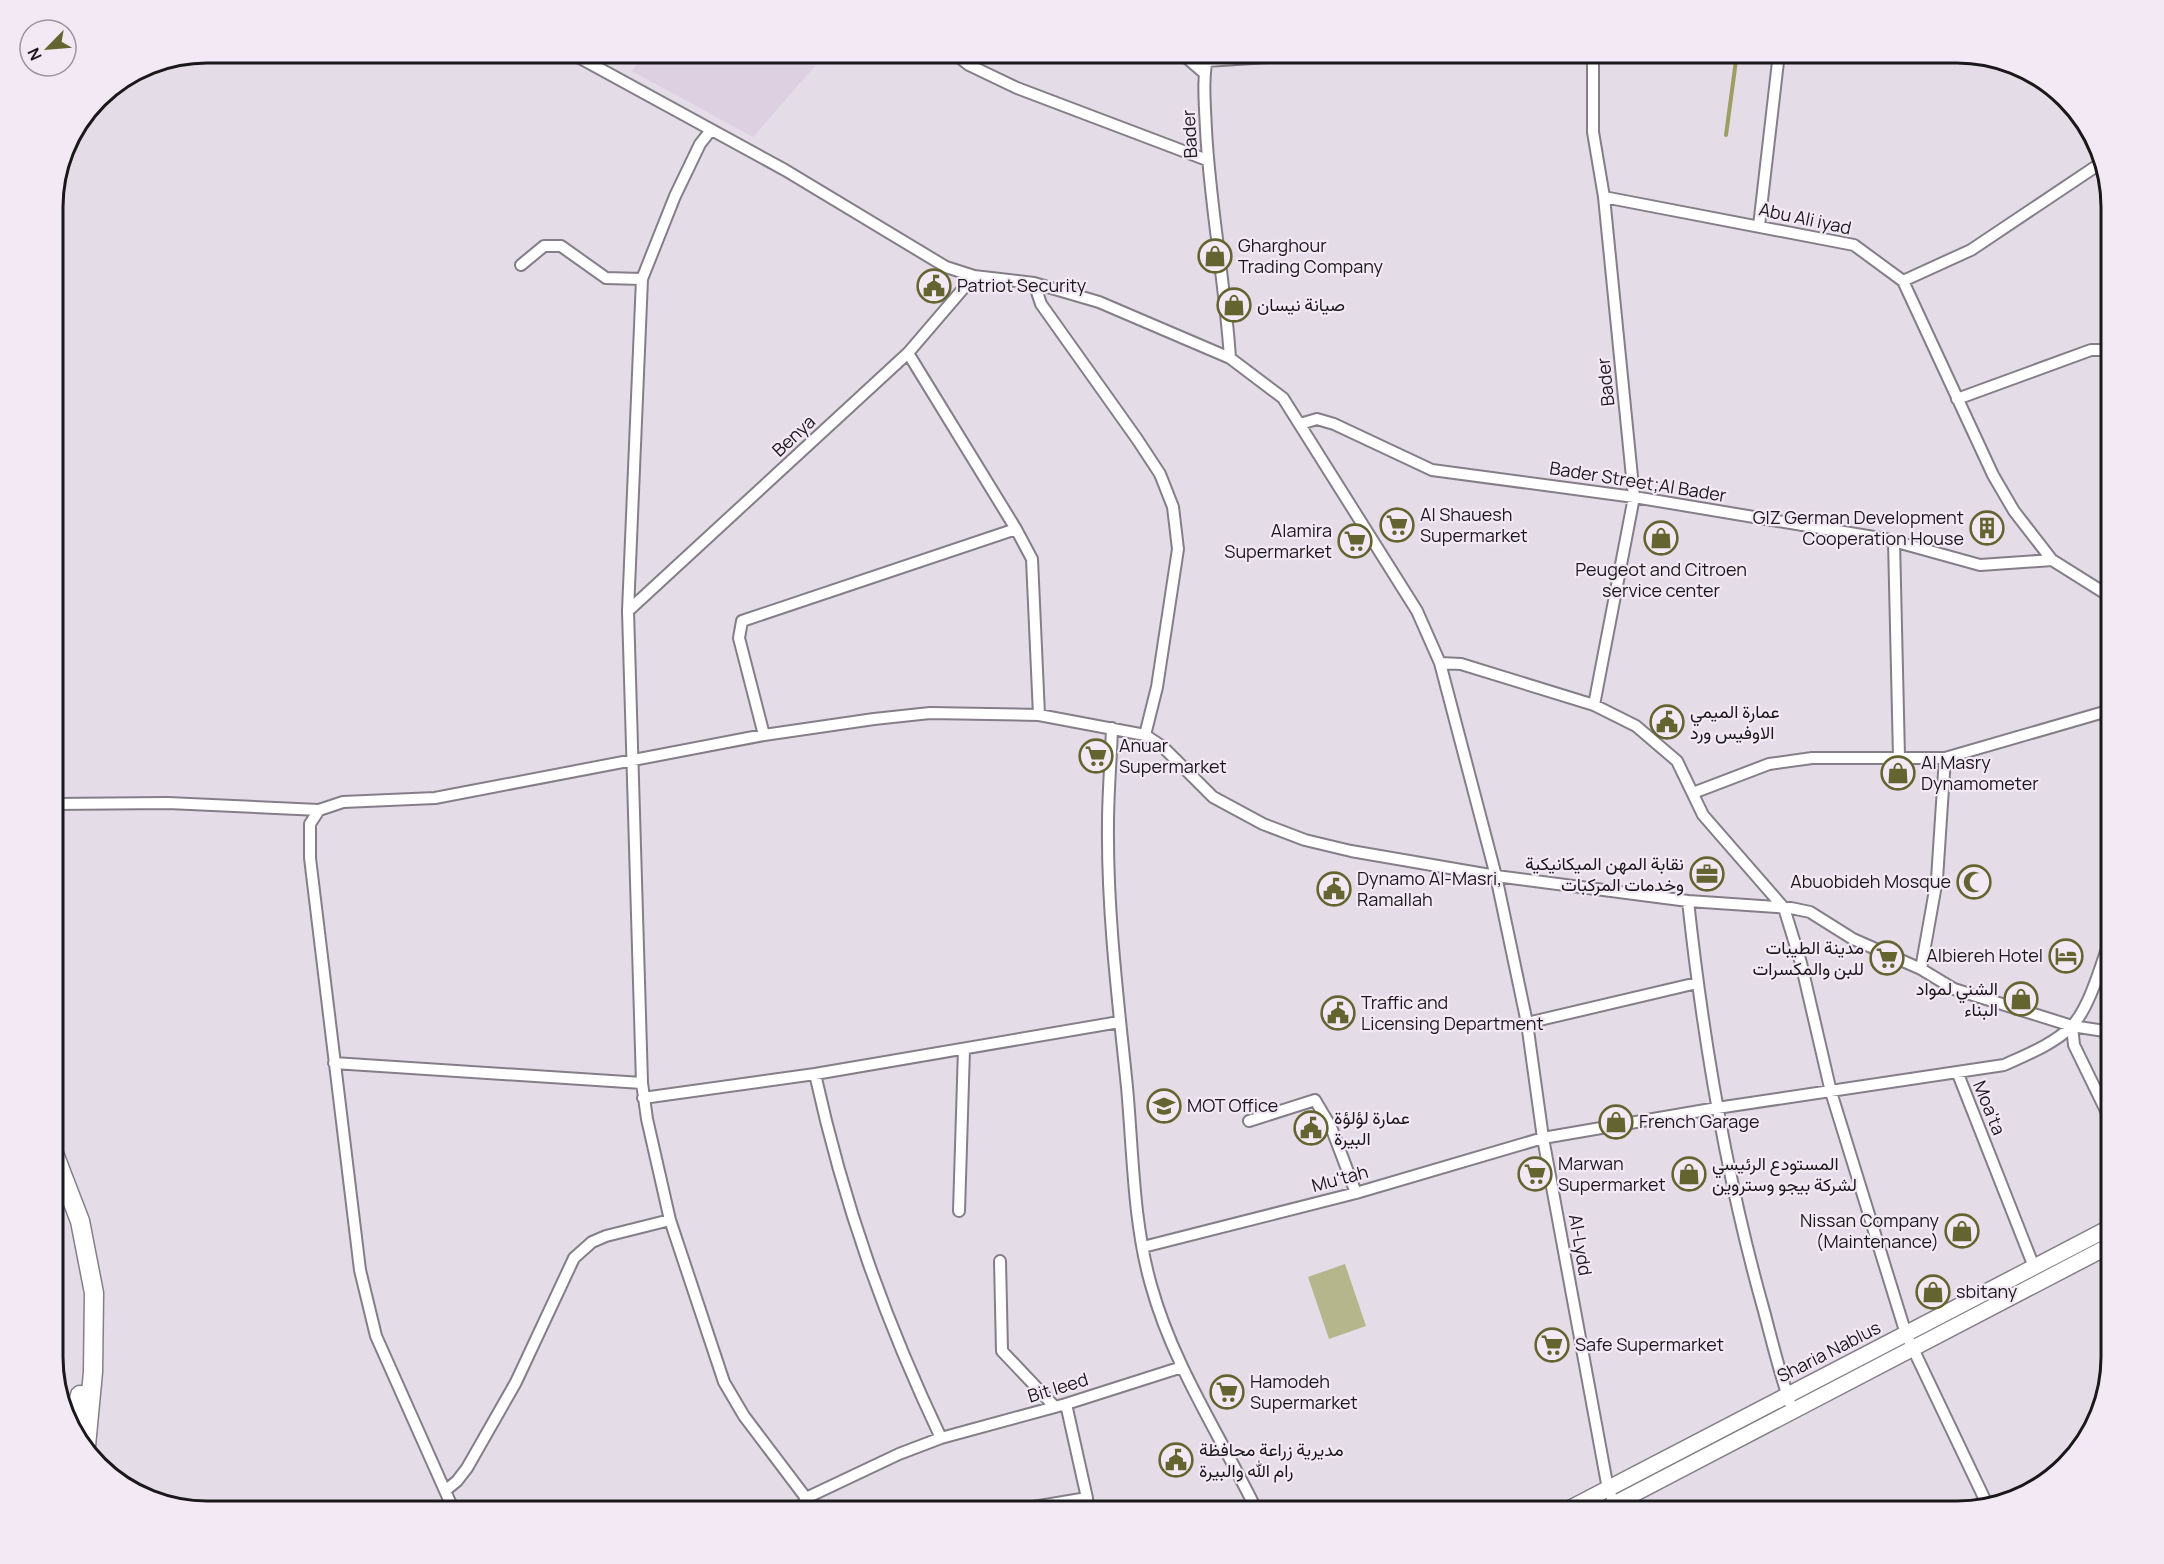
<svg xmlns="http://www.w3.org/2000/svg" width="2164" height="1564" viewBox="0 0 2164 1564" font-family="Manrope,Vazirmatn,sans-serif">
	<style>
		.built { fill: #ddd0e1 }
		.green { fill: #b6b68d }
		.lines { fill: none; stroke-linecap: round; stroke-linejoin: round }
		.stream { stroke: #9e9d63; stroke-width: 4 }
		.minor-casing { stroke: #857e88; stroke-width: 14 }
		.secondary-casing { stroke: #857e88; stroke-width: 18 }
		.primary-casing { stroke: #857e88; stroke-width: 21 }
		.minor { stroke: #fff; stroke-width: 10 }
		.secondary { stroke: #fff; stroke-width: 15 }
		.primary { stroke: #fff; stroke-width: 18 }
		.labels { text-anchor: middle; stroke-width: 4.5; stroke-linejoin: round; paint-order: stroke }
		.street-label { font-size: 18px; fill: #1b181c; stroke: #f2e9f4 }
		.poi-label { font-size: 18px; fill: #1b181c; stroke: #f2e9f4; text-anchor: start }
		.rim { fill: none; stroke: #1b181c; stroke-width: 3 }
	</style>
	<rect width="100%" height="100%" fill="#e4dce7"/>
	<!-- built -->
	<path class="built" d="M 646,53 L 826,53 L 753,137 L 632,71 Z"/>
	<!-- green -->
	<path class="green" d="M 1345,1264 L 1366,1326 L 1329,1339 L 1308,1277 Z"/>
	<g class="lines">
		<!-- stream -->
		<path class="stream" d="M 1726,135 L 1737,53"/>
		<!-- minor casing -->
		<g class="minor-casing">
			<path id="minor" d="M 571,53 L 785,170 L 946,267 L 974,276 L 1034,283 L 1099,302 L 1230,358 L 1283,398 L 1417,611 L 1440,663 L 1496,876 L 1527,1023 L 1543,1138 L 1608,1489 L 1618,1511
				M 954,53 L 969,65 L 1017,88 L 1207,160
				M 1181,53 L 1203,72
				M 1208,53 C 1202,78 1205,104 1206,130 C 1210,206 1225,282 1230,358
				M 1593,53 L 1593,132 L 1604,197 L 1634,497 L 1594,705
				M 1206,61 L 1328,53
				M 711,130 L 700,144 L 675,196 L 642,279 L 628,611 L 642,1083 L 647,1119 L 670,1220 L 724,1382 L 744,1416 L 806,1498
				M 1604,197 L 1854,245 L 1903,281 L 1971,250 L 2101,163
				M 1759,226 L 1779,53
				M 521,265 L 544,246 L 561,246 L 606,278 L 642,279
				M 1903,281 L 1993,475 L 2014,511 L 2052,560
				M 1034,283 L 1041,304 L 1137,439 L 1160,474 L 1173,507 L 1178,549 L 1157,687 L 1145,735
				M 908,353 L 1016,529 L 1032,559 L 1039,715
				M 1957,399 L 2091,350 L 2111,350
				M 1300,424 L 1317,419 L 1334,424 L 1432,470 L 1634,497 L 1886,539 L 1980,565 L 2052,560 L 2111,597
				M 1894,541 L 1899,757
				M 628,611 L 908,353 L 974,276
				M 1440,663 L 1461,664 L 1594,705 L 1636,726 L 1677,761 L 1703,815 L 1784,908 L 1801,963 L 1831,1092 L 1906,1334 L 1987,1504
				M 1112,728 C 1111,760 1108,792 1108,824 C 1107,911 1118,1000 1127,1087 C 1133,1152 1133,1222 1151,1285 C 1173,1365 1221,1437 1257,1511
				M 764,735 L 739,638 L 742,621 L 1016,529
				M 1693,793 L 1769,764 L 1812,758 L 1945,758 L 2111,710
				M 53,804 L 168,803 L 319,810
				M 1688,901 C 1703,1039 1726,1177 1764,1311 C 1773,1345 1781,1379 1793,1411
				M 1921,969 L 1937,879 L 1945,758
				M 1527,1023 L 1697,983
				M 2072,1026 L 2074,1045 L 2111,1121
				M 334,1063 L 642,1083
				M 815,1074 C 844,1205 884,1318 941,1438
				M 1958,1074 L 2034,1267
				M 643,1098 L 815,1074 L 1119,1022
				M 1249,1121 L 1315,1100 L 1331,1127 L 1356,1193
				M 959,1211 L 964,1049
				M 1143,1247 L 1356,1193 L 1543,1138 L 1717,1108 L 2004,1065 C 2026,1055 2054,1044 2072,1026 C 2090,1007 2102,962 2111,937
				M 1000,1261 L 1002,1351 L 1055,1407
				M 446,1490 L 457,1481 L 467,1468 L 516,1382 L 574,1258 L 592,1242 L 606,1236 L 670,1220
				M 1087,1498 L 1088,1511
				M 454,1511 L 376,1336 L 360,1270 L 310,858 L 310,824 L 319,810 L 343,802 L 435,798 L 764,735 L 874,719 L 930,713 L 1039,715 L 1145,735 L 1163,747 L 1213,797 L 1263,824 L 1305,840 L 1351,851 L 1496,876 L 1688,901 L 1791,908 L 1810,912 L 1853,939 L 1921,969 L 1954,989 L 2072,1026 L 2111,1032
				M 800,1511 L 806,1498 L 899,1454 L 941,1438 L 1066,1404 L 1182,1367
				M 1009,1511 L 1087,1498 L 1066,1404"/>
		</g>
		<!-- secondary casing -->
		<g class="secondary-casing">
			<path id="secondary" d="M 1565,1511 L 2111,1227
				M 1601,1511 L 2111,1245"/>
		</g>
		<!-- primary casing -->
		<g class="primary-casing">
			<path id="primary" d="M 53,1151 L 80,1221 L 94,1293 L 93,1372 L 86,1446
				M 71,1429 L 80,1395"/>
		</g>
		<!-- minor -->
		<use href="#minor" class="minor"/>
		<!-- secondary -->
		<use href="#secondary" class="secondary"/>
		<!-- primary -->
		<use href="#primary" class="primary"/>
	</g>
	<!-- icons -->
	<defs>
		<g id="shop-ring" transform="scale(1.725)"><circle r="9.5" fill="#f2e9f4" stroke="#646431" stroke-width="1.5"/><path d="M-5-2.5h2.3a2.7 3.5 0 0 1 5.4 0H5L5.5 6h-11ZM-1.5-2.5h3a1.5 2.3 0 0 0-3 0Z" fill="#646431"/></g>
		<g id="civic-ring" transform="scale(1.725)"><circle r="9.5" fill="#f2e9f4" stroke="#646431" stroke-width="1.5"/><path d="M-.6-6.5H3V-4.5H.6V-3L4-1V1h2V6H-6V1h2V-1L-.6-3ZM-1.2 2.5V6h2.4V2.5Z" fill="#646431"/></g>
		<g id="supermarket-ring" transform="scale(1.725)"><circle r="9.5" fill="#f2e9f4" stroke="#646431" stroke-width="1.5"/><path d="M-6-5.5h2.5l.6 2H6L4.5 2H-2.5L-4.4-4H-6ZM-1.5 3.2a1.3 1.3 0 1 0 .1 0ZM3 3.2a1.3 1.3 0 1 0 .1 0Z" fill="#646431"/></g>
		<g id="building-ring" transform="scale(1.725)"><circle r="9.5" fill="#f2e9f4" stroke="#646431" stroke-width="1.5"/><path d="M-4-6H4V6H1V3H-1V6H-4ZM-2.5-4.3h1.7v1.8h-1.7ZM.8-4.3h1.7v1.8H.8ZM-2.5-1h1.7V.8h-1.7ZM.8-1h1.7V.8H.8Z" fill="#646431"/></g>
		<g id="office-ring" transform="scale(1.725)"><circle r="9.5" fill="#f2e9f4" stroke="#646431" stroke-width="1.5"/><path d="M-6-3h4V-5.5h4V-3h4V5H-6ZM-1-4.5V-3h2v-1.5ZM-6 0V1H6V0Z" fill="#646431"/></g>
		<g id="mosque-ring" transform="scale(1.725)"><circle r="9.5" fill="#f2e9f4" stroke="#646431" stroke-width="1.5"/><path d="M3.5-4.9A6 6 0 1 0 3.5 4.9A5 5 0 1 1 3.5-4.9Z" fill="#646431"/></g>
		<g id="hotel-ring" transform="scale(1.725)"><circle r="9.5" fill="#f2e9f4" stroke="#646431" stroke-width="1.5"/><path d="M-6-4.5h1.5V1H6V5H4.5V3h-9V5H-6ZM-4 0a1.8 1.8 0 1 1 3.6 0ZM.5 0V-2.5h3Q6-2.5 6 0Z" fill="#646431"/></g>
		<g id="school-ring" transform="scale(1.725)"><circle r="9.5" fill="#f2e9f4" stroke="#646431" stroke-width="1.5"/><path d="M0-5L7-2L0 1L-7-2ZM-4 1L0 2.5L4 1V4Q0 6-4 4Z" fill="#646431"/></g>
	</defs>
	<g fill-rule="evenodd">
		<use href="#shop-ring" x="1215" y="256"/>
		<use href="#civic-ring" x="934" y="286"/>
		<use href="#shop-ring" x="1234" y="305"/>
		<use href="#supermarket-ring" x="1397" y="525"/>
		<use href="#building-ring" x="1987" y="528"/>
		<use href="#shop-ring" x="1661" y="538"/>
		<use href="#supermarket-ring" x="1355" y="541"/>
		<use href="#civic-ring" x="1667" y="722"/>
		<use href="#supermarket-ring" x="1096" y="756"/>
		<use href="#shop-ring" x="1898" y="773"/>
		<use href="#office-ring" x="1707" y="874"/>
		<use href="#mosque-ring" x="1974" y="882"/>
		<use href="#civic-ring" x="1334" y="889"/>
		<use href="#hotel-ring" x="2066" y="956"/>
		<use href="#supermarket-ring" x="1887" y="958"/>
		<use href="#shop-ring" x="2021" y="999"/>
		<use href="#civic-ring" x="1338" y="1013"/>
		<use href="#school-ring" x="1164" y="1106"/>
		<use href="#shop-ring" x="1616" y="1122"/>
		<use href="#civic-ring" x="1311" y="1128"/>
		<use href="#supermarket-ring" x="1535" y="1174"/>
		<use href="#shop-ring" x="1689" y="1174"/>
		<use href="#shop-ring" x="1962" y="1231"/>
		<use href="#shop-ring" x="1933" y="1292"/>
		<use href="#supermarket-ring" x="1552" y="1345"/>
		<use href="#supermarket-ring" x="1227" y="1392"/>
		<use href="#civic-ring" x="1176" y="1460"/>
	</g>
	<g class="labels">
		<!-- street labels -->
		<g class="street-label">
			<text transform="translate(1190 134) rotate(-93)" y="6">Bader</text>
			<text transform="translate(1805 219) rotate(12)" y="6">Abu Ali iyad</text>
			<text transform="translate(1606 382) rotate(-96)" y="6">Bader</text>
			<text transform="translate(794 436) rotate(-43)" y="6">Benya</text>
			<text transform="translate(1638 482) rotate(9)" y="6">Bader Street;Al Bader</text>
			<text transform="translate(1989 1108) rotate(68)" y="6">Moa'ta</text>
			<text transform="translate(1340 1179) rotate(-15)" y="6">Mu'tah</text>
			<text transform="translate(1580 1245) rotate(80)" y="6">Al-Lydd</text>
			<text transform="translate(1829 1352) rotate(-27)" y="6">Sharia Nablus</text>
			<text transform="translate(1058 1388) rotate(-17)" y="6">Bit leed</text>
		</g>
		<!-- poi labels -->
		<g class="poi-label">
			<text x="1238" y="252">Gharghour<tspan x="1238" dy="21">Trading Company</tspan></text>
			<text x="957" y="292">Patriot Security</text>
			<text x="1257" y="311">صيانة نيسان</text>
			<text x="1420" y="521">Al Shauesh<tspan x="1420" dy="21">Supermarket</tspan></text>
			<text x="1964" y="524" text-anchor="end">GIZ German Development<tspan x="1964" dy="21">Cooperation House</tspan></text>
			<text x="1332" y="537" text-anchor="end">Alamira<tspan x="1332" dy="21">Supermarket</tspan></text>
			<text x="1661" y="576" text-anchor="middle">Peugeot and Citroen<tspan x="1661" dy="21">service center</tspan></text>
			<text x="1690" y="718">عمارة الميمي<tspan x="1690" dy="21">الاوفيس ورد</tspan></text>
			<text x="1119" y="752">Anuar<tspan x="1119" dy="21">Supermarket</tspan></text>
			<text x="1921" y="769">Al Masry<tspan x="1921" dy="21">Dynamometer</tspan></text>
			<text x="1684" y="870" text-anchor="end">نقابة المهن الميكانيكية<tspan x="1684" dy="21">وخدمات المركبات</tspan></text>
			<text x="1357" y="885">Dynamo Al-Masri,<tspan x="1357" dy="21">Ramallah</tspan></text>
			<text x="1951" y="888" text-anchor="end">Abuobideh Mosque</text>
			<text x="1864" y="954" text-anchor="end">مدينة الطيبات<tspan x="1864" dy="21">للبن والمكسرات</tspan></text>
			<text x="2043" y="962" text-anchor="end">Albiereh Hotel</text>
			<text x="1998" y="995" text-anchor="end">الشني لمواد<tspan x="1998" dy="21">البناء</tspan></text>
			<text x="1361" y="1009">Traffic and<tspan x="1361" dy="21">Licensing Department</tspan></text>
			<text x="1187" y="1112">MOT Office</text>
			<text x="1334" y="1124">عمارة لؤلؤة<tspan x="1334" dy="21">البيرة</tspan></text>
			<text x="1639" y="1128">French Garage</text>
			<text x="1558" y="1170">Marwan<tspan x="1558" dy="21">Supermarket</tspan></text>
			<text x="1712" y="1170">المستودع الرئيسي<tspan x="1712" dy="21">لشركة بيجو وستروين</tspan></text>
			<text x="1939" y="1227" text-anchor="end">Nissan Company<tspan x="1939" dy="21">(Maintenance)</tspan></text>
			<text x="1956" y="1298">sbitany</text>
			<text x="1575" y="1351">Safe Supermarket</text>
			<text x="1250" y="1388">Hamodeh<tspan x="1250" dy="21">Supermarket</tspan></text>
			<text x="1199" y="1456">مديرية زراعة محافظة<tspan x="1199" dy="21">رام الله والبيرة</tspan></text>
		</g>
	</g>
	<!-- crop -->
	<path d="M0 0H2164V1564H0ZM207 63H1957A144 144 0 0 1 2101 207V1357A144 144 0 0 1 1957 1501H207A144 144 0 0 1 63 1357V207A144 144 0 0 1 207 63Z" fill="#f2e9f4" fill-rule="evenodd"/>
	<path class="rim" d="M207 63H1957A144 144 0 0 1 2101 207V1357A144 144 0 0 1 1957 1501H207A144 144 0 0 1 63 1357V207A144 144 0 0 1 207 63Z"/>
	<!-- north arrow -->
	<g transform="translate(48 48) rotate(245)"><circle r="28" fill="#f2e9f4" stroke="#9c959e" stroke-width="1.5"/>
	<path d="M0-4.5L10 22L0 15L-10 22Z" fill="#646431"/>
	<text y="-9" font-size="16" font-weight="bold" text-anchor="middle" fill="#1b181c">N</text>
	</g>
</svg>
